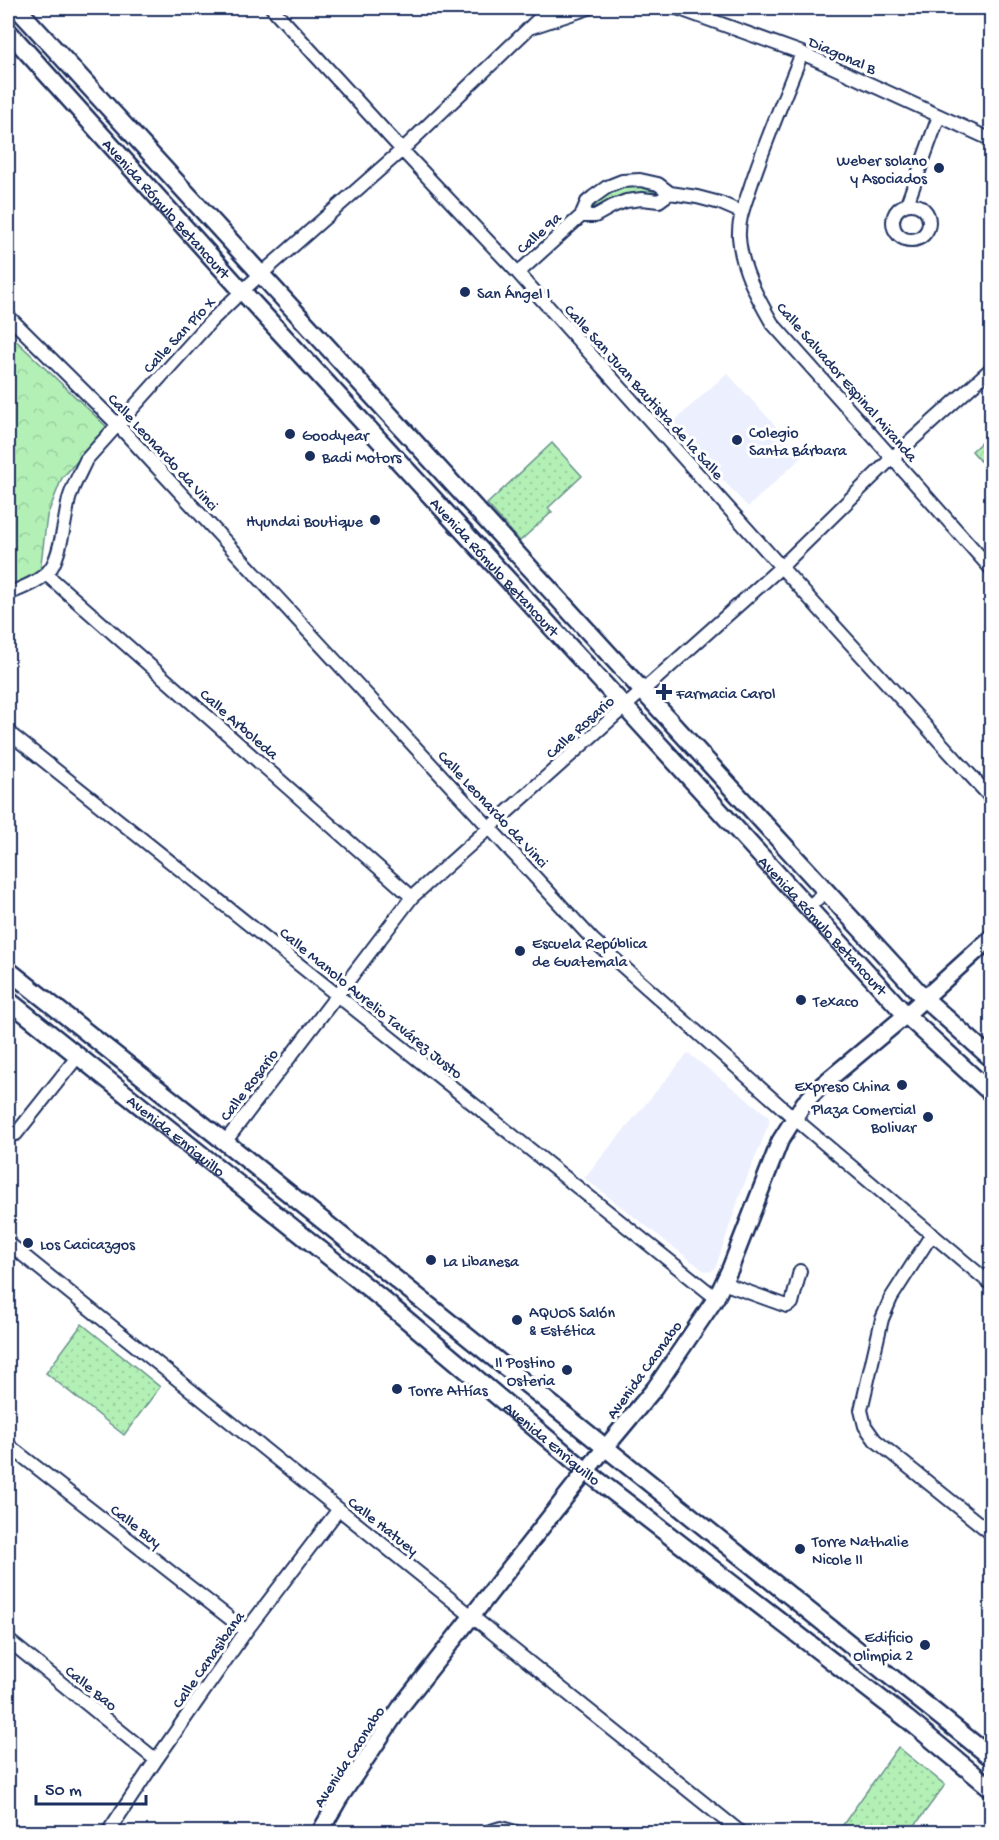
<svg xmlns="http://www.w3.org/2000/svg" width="999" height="1840" viewBox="0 0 999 1840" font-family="'Gochi Hand',sans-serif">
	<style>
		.built { fill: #eceffe }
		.grass { fill: url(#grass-dots); stroke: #67908a; stroke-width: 1.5 }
		.park { fill: url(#park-crowns); stroke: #67908a; stroke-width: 1.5 }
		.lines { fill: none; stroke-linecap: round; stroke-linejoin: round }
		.minor-casing { stroke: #1b2f5e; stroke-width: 16 }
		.tertiary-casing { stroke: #1b2f5e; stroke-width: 20 }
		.secondary-casing { stroke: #1b2f5e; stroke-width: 21 }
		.minor { stroke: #fff; stroke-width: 12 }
		.tertiary { stroke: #fff; stroke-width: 15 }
		.secondary { stroke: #fff; stroke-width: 16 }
		.poi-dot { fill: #1b2f5e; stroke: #fff; stroke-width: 2 }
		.labels { text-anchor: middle; stroke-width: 6; stroke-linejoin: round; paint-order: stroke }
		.street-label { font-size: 16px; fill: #1b2f5e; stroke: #fff }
		.poi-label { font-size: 16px; fill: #1b2f5e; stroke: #fff; text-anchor: start }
	</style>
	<defs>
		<pattern id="grass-dots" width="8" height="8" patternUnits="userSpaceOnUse" patternTransform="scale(1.5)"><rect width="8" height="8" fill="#b3f0b6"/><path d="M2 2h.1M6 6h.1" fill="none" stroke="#99ce9f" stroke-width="1.8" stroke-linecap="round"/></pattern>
		<pattern id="park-crowns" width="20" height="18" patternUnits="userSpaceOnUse" patternTransform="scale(1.5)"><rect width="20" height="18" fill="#b3f0b6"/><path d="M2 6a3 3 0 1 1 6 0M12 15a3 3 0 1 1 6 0" fill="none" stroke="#99ce9f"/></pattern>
	</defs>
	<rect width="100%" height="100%" fill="#fff"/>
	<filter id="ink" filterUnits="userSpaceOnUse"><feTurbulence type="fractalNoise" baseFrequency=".0167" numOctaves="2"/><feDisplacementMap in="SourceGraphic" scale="12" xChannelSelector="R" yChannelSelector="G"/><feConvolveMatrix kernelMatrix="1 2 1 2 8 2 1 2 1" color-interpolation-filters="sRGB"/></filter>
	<g filter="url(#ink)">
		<!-- built -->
		<path class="built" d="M 727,373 L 803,456 L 748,507 L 671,424 Z
			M 688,1053 L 766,1114 L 769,1118 L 769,1124 L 741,1192 L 716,1266 L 711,1272 L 703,1270 L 584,1178 Z"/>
		<!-- grass -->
		<path class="grass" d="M 552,443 L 582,476 L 548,508 L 552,512 L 520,541 L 487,504 Z
			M 82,1324 L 160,1387 L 124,1435 L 46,1373 Z
			M 898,1747 L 945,1785 L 910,1832 L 851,1832 L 842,1826 Z"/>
		<!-- park -->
		<path class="park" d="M 617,184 L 639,186 L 662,195 L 627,199 L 589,209 L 603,193 Z
			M 8,333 L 108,428 L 62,478 L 47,516 L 40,571 L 8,587 Z
			M 991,433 L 991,473 L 972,451 Z"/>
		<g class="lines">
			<!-- minor casing -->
			<g class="minor-casing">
				<path id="minor" d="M 272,8 L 402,150 L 518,273 L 781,567 L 992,799
					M 677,8 L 802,53 L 992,140
					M 532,27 L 589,8
					M 802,53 C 784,98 765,142 750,188 C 745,204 738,219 739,237 C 741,268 757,297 772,323 L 992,570
					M893 222a18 18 0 1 1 36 0a18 18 0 1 1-36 0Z
					M 907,204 L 939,116
					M 581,216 L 595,216 L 613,206 L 626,201 L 642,199 L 659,201 L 670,193
					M 518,273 L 581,216 L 587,202 L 593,197 L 607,187 L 622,181 L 640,180 L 658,184 L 670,193 L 697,197 L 720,203 L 741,212
					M 8,316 L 117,424 L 593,940 L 794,1118 L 992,1285
					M 46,574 L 412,897
					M 8,594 C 22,588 42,581 51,568 C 61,554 65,517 69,499 C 73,485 80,473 86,460 L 211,321 L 242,291 L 402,150 L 550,8
					M 8,732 L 716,1298
					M 808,907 L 827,891
					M 16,1134 L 78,1056
					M 225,1142 L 412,897 L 781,567 L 892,458 L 992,368
					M 932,1234 L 891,1298 L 882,1319 L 861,1410 L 865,1426 L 875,1440 L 992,1534
					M 8,1243 L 740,1832
					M 723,1283 L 787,1306 L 792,1303 L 800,1271
					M 8,1445 L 246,1631
					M 8,1640 L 156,1760
					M 108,1832 L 156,1760 L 246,1631 L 339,1509
					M 488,1832 L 501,1828 L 516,1832"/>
			</g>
			<!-- tertiary casing -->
			<g class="tertiary-casing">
				<path id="tertiary" d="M 320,1832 L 339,1799 L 402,1705 L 586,1471 L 655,1388 L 716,1298 L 730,1269 L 780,1141 L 804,1103 L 822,1085 L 906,1015 L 992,937"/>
			</g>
			<!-- secondary casing -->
			<g class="secondary-casing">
				<g id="secondary">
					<path d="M 17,8 L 924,998 L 992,1059"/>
					<path id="s1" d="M 8,31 L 242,291 L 625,707 L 906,1015 L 992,1094"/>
					<path d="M 8,970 L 225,1142 L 992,1758"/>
					<path id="s2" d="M 8,1000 L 382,1299 L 586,1471 L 907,1719 L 992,1789"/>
				</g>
			</g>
			<!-- minor -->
			<use href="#minor" class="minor"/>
			<!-- tertiary -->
			<use href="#tertiary" class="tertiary"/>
			<!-- secondary -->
			<use href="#secondary" class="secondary"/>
		</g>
	</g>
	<!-- markers -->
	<g class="poi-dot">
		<circle cx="939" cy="168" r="6"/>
		<circle cx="465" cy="292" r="6"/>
		<circle cx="290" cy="434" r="6"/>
		<circle cx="737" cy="440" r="6"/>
		<circle cx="310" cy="456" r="6"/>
		<circle cx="375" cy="520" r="6"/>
		<path d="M661 683h6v6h6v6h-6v6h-6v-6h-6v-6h6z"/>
		<circle cx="520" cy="951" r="6"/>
		<circle cx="801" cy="1000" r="6"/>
		<circle cx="902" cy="1085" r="6"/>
		<circle cx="928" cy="1117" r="6"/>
		<circle cx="28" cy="1243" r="6"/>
		<circle cx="431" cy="1260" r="6"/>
		<circle cx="517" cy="1320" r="6"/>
		<circle cx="567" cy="1370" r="6"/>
		<circle cx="397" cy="1389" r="6"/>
		<circle cx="800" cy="1549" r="6"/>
		<circle cx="925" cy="1645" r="6"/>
	</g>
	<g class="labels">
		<!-- street labels -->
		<g class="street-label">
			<text transform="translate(843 54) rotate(24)" y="6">Diagonal B</text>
			<text dy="6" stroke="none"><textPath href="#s1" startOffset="238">Avenida Rómulo Betancourt</textPath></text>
			<text transform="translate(538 232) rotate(-42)" y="6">Calle 9a</text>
			<text transform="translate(178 334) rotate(-47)" y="6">Calle San Pío X</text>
			<text transform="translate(848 381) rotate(49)" y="6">Calle Salvador Espinal Miranda</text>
			<text transform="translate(645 391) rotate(48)" y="6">Calle San Juan Bautista de la Salle</text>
			<text transform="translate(164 451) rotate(47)" y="6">Calle Leonardo da Vinci</text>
			<text dy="6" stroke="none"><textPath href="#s1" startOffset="724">Avenida Rómulo Betancourt</textPath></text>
			<text transform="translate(240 723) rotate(41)" y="6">Calle Arboleda</text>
			<text transform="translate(579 726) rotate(-42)" y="6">Calle Rosario</text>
			<text transform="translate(494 808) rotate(47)" y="6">Calle Leonardo da Vinci</text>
			<text dy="6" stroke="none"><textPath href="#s1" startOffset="1210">Avenida Rómulo Betancourt</textPath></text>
			<text transform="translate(372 1002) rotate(39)" y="6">Calle Manolo Aurelio Tavárez Justo</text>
			<text transform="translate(248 1084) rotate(-53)" y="6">Calle Rosario</text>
			<text dy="6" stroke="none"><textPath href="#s2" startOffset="216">Avenida Enriquillo</textPath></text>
			<text transform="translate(643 1369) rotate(-54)" y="6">Avenida Caonabo</text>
			<text dy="6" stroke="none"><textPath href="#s2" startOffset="702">Avenida Enriquillo</textPath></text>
			<text transform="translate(137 1525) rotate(38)" y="6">Calle Buy</text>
			<text transform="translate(384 1525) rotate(38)" y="6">Calle Hatuey</text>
			<text transform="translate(207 1659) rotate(-55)" y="6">Calle Canasibana</text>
			<text transform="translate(92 1687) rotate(39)" y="6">Calle Bao</text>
			<text transform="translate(348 1756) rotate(-57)" y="6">Avenida Caonabo</text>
		</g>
		<!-- poi labels -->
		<g class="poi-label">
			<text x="927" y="165" text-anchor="end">Weber solano<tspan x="927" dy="18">y Asociados</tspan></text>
			<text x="477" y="298">San Ángel I</text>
			<text x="749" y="437">Colegio<tspan x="749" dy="18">Santa Bárbara</tspan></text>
			<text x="302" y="440">Goodyear</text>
			<text x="322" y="462">Badi Motors</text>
			<text x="363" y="526" text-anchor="end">Hyundai Boutique</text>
			<text x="676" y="698">Farmacia Carol</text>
			<text x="532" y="948">Escuela República<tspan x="532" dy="18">de Guatemala</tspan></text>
			<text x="813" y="1006">Texaco</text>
			<text x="890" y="1091" text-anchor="end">Expreso China</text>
			<text x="916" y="1114" text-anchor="end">Plaza Comercial<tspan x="916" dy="18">Bolivar</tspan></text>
			<text x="40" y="1249">Los Cacicazgos</text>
			<text x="443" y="1266">La Libanesa</text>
			<text x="529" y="1317">AQUOS Salón<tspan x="529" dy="18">&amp; Estética</tspan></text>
			<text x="555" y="1367" text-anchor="end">Il Postino<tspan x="555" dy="18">Osteria</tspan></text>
			<text x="409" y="1395">Torre Attías</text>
			<text x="812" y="1546">Torre Nathalie<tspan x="812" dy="18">Nicole II</tspan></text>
			<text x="913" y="1642" text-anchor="end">Edificio<tspan x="913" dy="18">Olimpia 2</tspan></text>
		</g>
	</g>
	<!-- margin -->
	<rect width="999" height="1840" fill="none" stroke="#fff" stroke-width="30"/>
	<rect x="15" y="15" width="969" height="1810" fill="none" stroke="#1b2f5e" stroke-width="2" filter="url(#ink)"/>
	<!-- scale -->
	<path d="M36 1795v9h110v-9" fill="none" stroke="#1b2f5e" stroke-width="3"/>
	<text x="45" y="1795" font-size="18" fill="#1b2f5e" stroke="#ffffff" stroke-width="4.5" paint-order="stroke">50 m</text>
</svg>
